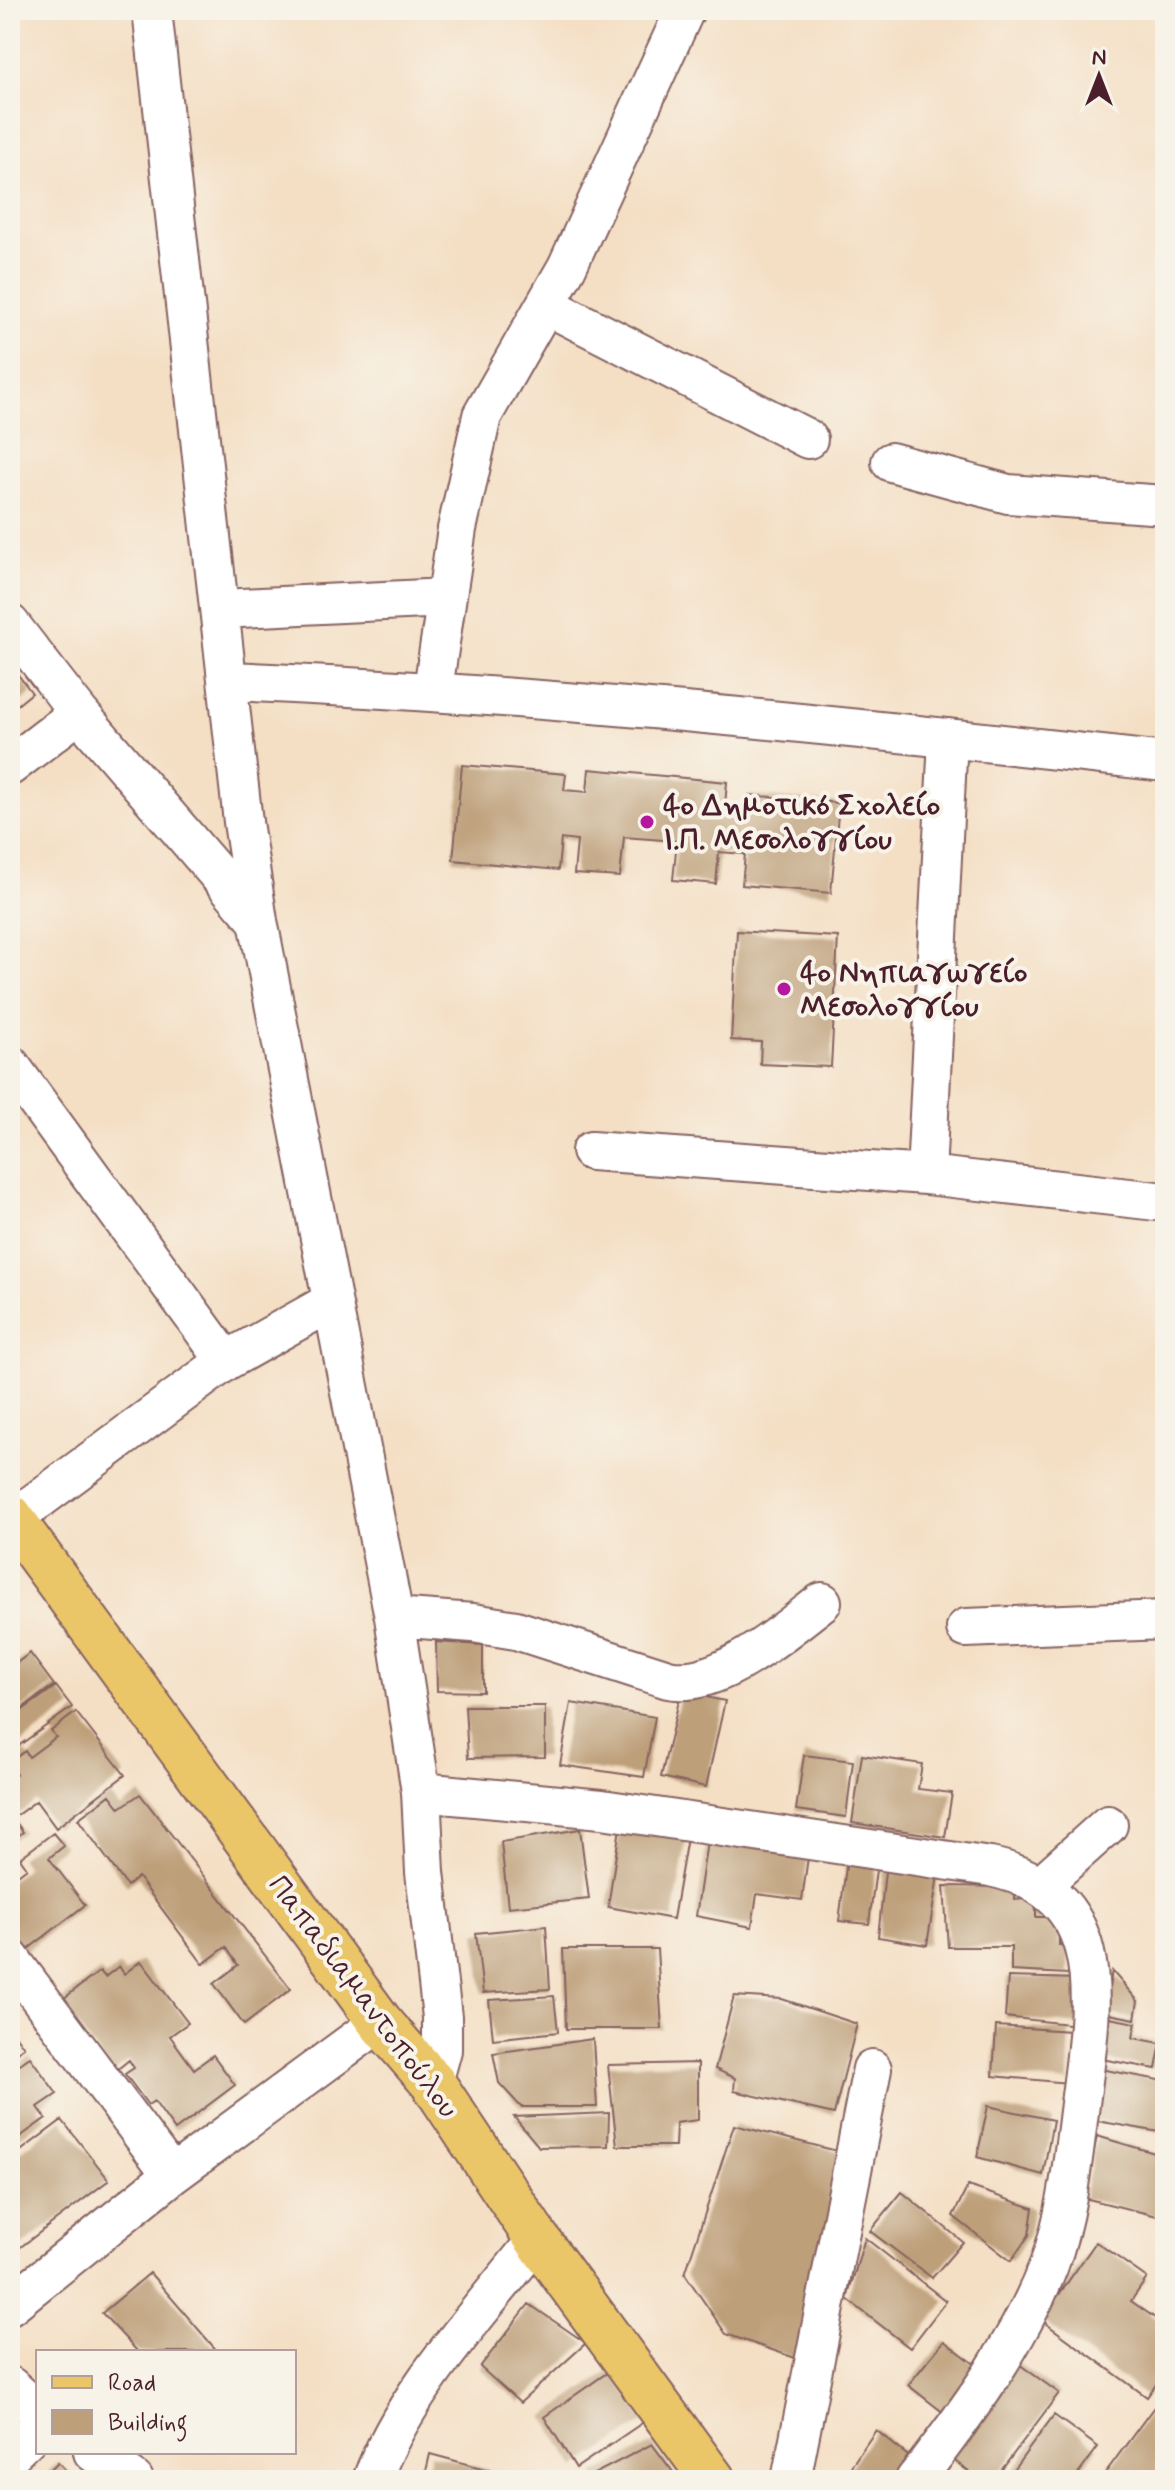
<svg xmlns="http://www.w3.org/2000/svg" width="1175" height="2490" viewBox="0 0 1175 2490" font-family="Mynerve,sans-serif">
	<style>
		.building { fill: #bd9f79 }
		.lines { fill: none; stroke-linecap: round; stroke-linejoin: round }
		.minor-casing { stroke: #866261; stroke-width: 42 }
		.major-casing { stroke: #866261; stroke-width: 48 }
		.minor { stroke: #fff; stroke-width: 38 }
		.major { stroke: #ebc669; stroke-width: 44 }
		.poi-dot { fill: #b5179e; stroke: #f7f3e8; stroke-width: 3 }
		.labels { text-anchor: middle; stroke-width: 8; stroke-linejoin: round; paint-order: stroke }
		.poi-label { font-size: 30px; font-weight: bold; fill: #4a1f2b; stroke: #f7f3e8; text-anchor: start }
		.street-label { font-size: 30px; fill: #4a1f2b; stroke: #f7f3e8 }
	</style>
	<rect width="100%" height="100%" fill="#f7f3e8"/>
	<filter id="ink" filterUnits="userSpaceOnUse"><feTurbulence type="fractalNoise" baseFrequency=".0125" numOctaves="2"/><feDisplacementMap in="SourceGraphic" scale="16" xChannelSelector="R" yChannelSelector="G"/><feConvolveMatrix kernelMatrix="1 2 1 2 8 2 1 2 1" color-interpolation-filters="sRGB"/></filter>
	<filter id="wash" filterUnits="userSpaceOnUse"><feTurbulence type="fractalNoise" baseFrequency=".006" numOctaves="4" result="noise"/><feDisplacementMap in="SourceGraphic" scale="32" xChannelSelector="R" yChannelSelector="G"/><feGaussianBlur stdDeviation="1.8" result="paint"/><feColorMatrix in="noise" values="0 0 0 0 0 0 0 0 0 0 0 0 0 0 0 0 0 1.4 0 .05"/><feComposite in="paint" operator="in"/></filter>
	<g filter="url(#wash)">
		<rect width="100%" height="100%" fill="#f4dfc5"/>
		<g id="blocks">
			<!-- building -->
			<path class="building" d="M 10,664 L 32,693 L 10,711 Z
				M 462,765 L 566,774 L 564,790 L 587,792 L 589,769 L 727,782 L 725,806 L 748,808 L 749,795 L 839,803 L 831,893 L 742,885 L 745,854 L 719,852 L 716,884 L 673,880 L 677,841 L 624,837 L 620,877 L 574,874 L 577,841 L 561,839 L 558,870 L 453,860 Z
				M 737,931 L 838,937 L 831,1067 L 760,1064 L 761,1042 L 731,1040 Z
				M 436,1642 L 483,1645 L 483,1692 L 437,1691 Z
				M 30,1653 L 54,1685 L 10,1717 L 10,1668 Z
				M 56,1686 L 72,1707 L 10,1752 L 10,1719 Z
				M 681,1692 L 725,1701 L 706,1787 L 661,1777 Z
				M 571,1703 L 655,1717 L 644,1777 L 560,1765 Z
				M 465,1706 L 545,1706 L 545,1757 L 468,1758 Z
				M 76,1712 L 125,1775 L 56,1828 L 36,1801 L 13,1818 L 23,1832 L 10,1842 L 10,1779 L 16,1775 L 10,1762 L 25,1751 L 29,1757 L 56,1737 L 51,1731 Z
				M 804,1755 L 853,1761 L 846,1817 L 796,1810 Z
				M 862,1755 L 922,1764 L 918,1789 L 952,1793 L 945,1837 L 852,1823 Z
				M 140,1794 L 291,1989 L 244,2025 L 214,1984 L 238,1965 L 226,1947 L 203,1964 L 138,1877 L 127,1886 L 78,1819 L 110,1795 L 120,1808 Z
				M 621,1821 L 688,1832 L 673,1919 L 608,1907 Z
				M 709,1828 L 809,1850 L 802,1900 L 757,1894 L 752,1927 L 696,1916 Z
				M 580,1829 L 589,1899 L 508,1907 L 501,1842 Z
				M 53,1833 L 64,1846 L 49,1858 L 85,1905 L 19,1956 L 10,1944 L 10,1881 L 27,1868 L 20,1858 Z
				M 887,1853 L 940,1863 L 927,1945 L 878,1937 Z
				M 847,1859 L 877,1862 L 869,1924 L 839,1921 Z
				M 944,1886 L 1015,1887 L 1015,1900 L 1036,1898 L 1036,1917 L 1058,1917 L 1059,1945 L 1069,1945 L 1068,1974 L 1011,1971 L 1011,1947 L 948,1947 Z
				M 546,1926 L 550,1989 L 483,1993 L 476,1933 Z
				M 563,1949 L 657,1949 L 662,2029 L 566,2029 Z
				M 141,1961 L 188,2023 L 170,2036 L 194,2069 L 213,2055 L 235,2085 L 175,2130 L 154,2101 L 148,2105 L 125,2074 L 134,2068 L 129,2060 L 113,2073 L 59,2002 L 100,1971 L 105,1977 L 119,1966 L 124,1974 Z
				M 1112,1971 L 1138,2001 L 1135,2019 L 1104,2013 Z
				M 1008,1977 L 1079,1979 L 1077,2025 L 1005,2017 Z
				M 554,1996 L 558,2032 L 493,2039 L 489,2000 Z
				M 734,1996 L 782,1999 L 857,2024 L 834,2114 L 734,2091 L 735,2078 L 715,2069 Z
				M 1104,2017 L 1136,2023 L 1133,2038 L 1161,2043 L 1156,2069 L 1096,2058 Z
				M 996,2026 L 1070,2031 L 1068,2083 L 993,2076 Z
				M 10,2028 L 24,2047 L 10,2057 Z
				M 593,2039 L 597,2107 L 521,2107 L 499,2083 L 493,2053 Z
				M 30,2057 L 57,2094 L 38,2107 L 46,2118 L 10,2144 L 10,2071 Z
				M 698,2063 L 698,2120 L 676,2123 L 675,2146 L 617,2146 L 608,2065 Z
				M 1100,2069 L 1165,2081 L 1165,2133 L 1091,2120 Z
				M 988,2106 L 1053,2120 L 1043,2175 L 977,2157 Z
				M 609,2113 L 608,2146 L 539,2147 L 514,2117 Z
				M 62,2120 L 109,2180 L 10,2255 L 10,2159 Z
				M 734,2125 L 849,2154 L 795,2358 L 726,2334 L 685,2274 Z
				M 1097,2136 L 1165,2156 L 1165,2218 L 1084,2198 Z
				M 968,2186 L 1033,2208 L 1029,2235 L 1011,2261 L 953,2216 Z
				M 902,2192 L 963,2242 L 932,2278 L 870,2231 Z
				M 865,2238 L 946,2301 L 910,2348 L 847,2299 Z
				M 1096,2242 L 1147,2278 L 1131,2301 L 1165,2325 L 1165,2372 L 1147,2397 L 1041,2320 Z
				M 150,2273 L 218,2352 L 138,2352 L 102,2313 Z
				M 529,2304 L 586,2343 L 520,2403 L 480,2367 Z
				M 944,2341 L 984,2371 L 949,2417 L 908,2385 Z
				M 1012,2359 L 1059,2393 L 994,2480 L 980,2480 L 943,2452 Z
				M 611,2370 L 645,2421 L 576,2468 L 544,2417 Z
				M 1165,2392 L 1165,2480 L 1100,2480 Z
				M 1054,2415 L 1098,2447 L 1074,2480 L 1006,2480 Z
				M 876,2430 L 918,2464 L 907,2480 L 843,2478 Z
				M 652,2444 L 679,2480 L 596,2480 L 594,2474 Z
				M 430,2454 L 504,2474 L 502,2480 L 424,2480 Z
				M 58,2462 L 75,2480 L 39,2480 Z"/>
		</g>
	</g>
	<g filter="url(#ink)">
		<use href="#blocks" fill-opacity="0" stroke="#866261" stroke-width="2"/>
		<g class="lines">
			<!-- minor casing -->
			<g class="minor-casing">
				<path id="minor" d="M 152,10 L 243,822 L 258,921 L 394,1617 L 421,1792 L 425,1872 L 442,2017 L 442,2050 L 433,2083
					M 546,305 L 808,439
					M 891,462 L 1008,494 L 1165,505
					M 221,609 L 446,598
					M 10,624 L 79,713 L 258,921
					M 229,681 C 542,694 854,727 1165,762
					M 433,689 L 457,529 L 482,416 L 567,267 L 685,10
					M 10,766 L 79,713
					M 10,1065 L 226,1361
					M 591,1151 L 926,1175 L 1165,1202
					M 926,1175 L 948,738
					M 10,1521 L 226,1361 L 331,1302
					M 394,1617 L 473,1623 L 516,1630 L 668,1679 C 718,1690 784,1631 822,1602
					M 966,1628 L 1165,1620
					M 421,1792 L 602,1809 L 990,1867 C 1115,1892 1092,2009 1080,2104 C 1073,2158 1068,2214 1049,2265 C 1018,2344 967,2413 915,2480
					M 1042,1884 L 1108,1825
					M 10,1958 L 172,2175
					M 10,2305 L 172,2175 L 380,2022
					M 10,2386 L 38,2411
					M 93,2452 L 134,2480
					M 10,2455 L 38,2428
					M 372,2480 C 404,2392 480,2313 537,2239
					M 791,2480 L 872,2069"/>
			</g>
			<!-- major casing -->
			<g class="major-casing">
				<path id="major" d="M 10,1516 L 380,2022 L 433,2083 L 537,2239 L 713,2480"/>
			</g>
			<!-- minor -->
			<use href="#minor" class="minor"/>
			<!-- major -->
			<use href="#major" class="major"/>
		</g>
	</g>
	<!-- markers -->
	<g class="poi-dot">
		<circle cx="647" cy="822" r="8"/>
		<circle cx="784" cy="989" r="8"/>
	</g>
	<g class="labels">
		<!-- poi labels -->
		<g class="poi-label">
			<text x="663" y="815">4ο Δημοτικό Σχολείο<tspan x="663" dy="34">Ι.Π. Μεσολογγίου</tspan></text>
			<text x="800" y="982">4ο Νηπιαγωγείο<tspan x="800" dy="34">Μεσολογγίου</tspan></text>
		</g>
		<!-- street labels -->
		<g class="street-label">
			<text transform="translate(364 1996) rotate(53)" y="10">Παπαδιαμαντοπούλου</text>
		</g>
	</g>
	<!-- margin -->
	<rect width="1175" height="2490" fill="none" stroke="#f7f3e8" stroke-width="40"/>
	<!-- legend -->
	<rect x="36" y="2350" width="260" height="104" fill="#f7f3e8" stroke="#b29e9c" stroke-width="2"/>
	<rect x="52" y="2376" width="40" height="12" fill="#ebc669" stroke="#b29e9c" stroke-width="2"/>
	<text x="108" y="2390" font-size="24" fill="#4a1f2b">Road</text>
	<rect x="52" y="2410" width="40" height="24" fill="#bd9f79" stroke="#b29e9c" stroke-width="2"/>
	<text x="108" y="2430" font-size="24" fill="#4a1f2b">Building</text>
	<!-- north arrow -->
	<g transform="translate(1099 76)" stroke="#f7f3e8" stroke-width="6" paint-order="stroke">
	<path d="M0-6L14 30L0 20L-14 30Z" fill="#4a1f2b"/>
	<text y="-12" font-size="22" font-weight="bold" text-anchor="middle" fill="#4a1f2b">N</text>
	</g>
</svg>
